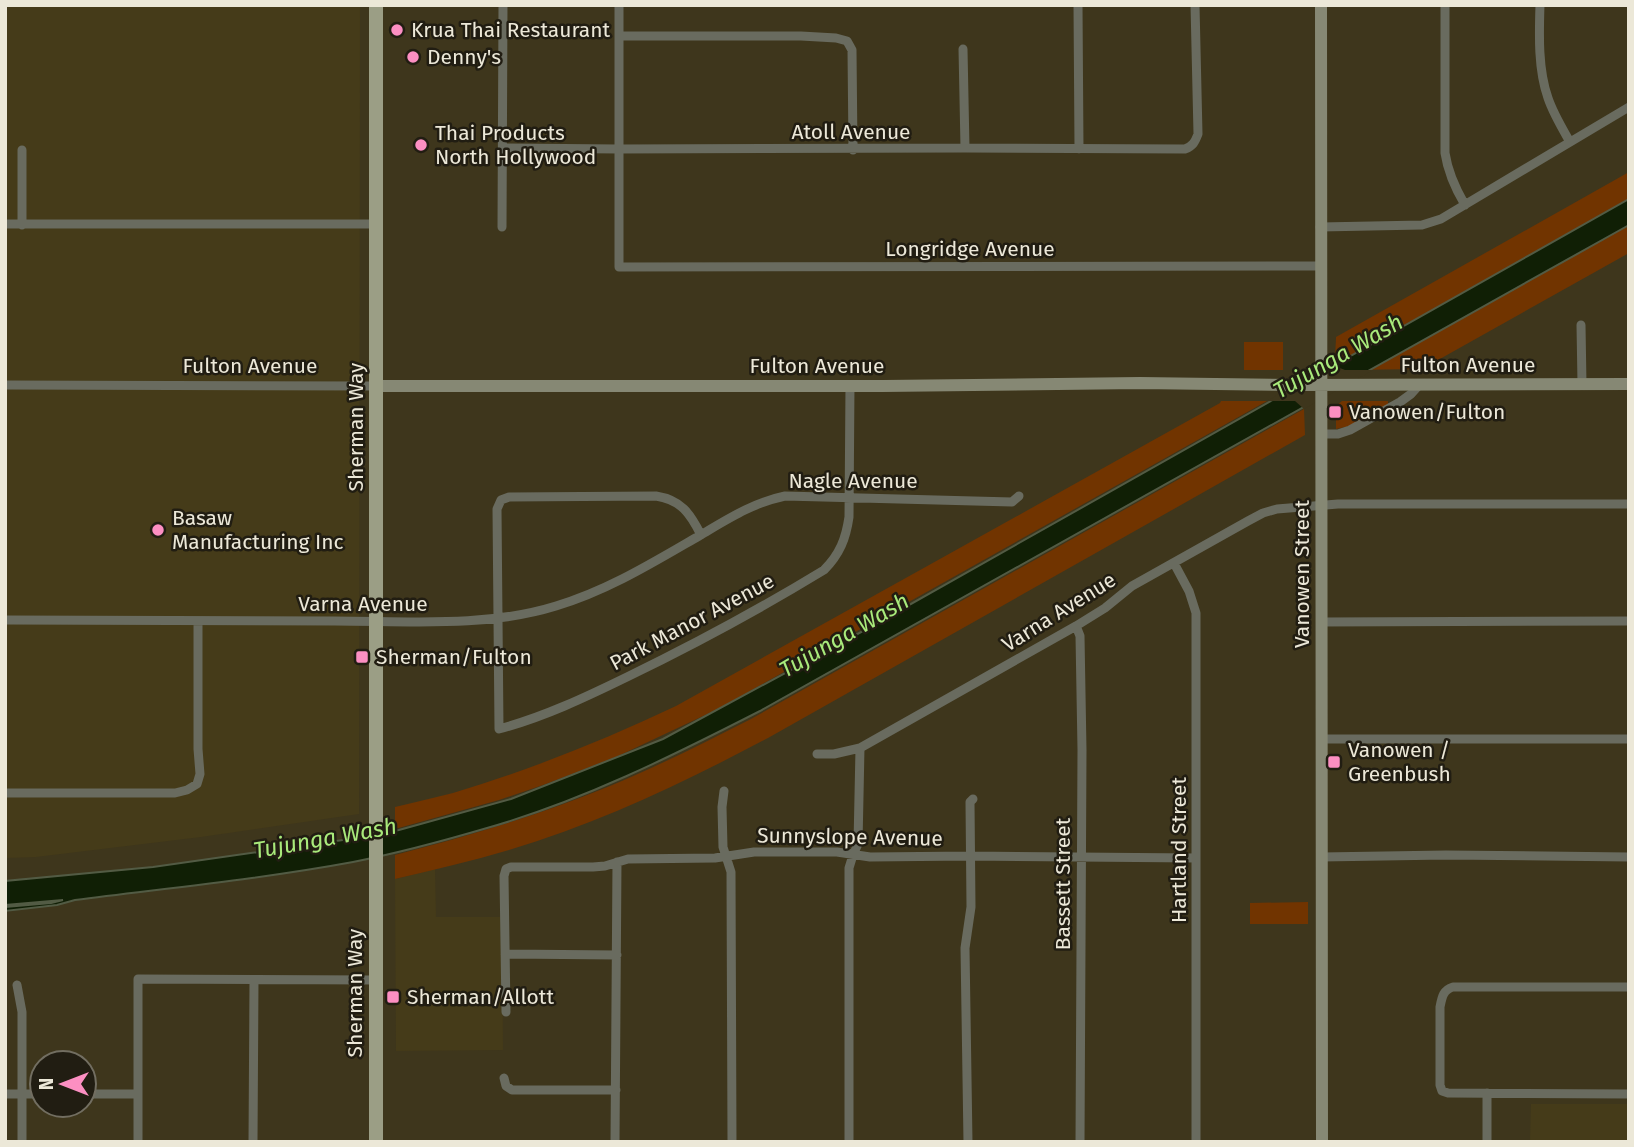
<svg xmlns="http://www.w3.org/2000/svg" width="1634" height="1147" viewBox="0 0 1634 1147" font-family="'Fira Sans',sans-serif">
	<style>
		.built { fill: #453b19 }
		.green { fill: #713400 }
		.water { fill: #101f05; stroke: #525b44; stroke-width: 2 }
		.pier { fill: #3e361c }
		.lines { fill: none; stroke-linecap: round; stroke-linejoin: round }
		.street { stroke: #696b5f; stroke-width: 9 }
		.secondary { stroke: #868874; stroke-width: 12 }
		.primary { stroke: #9b9e85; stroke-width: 14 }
		.poi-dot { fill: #fc8fc2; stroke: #211d12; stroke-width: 2.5 }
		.labels { text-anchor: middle; stroke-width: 5; stroke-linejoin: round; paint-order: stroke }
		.poi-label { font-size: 21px; fill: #ece8d8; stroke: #211d12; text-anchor: start }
		.street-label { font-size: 21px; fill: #ece8d8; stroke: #211d12 }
		.water-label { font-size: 23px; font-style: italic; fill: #a9ea7b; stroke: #211d12 }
	</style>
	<rect width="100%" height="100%" fill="#3e361c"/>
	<!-- built -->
	<path class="built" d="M 5,5 L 360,5 L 359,814 L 201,837 L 36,857 L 5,858 Z
		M 435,869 L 436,917 L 502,917 L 503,1050 L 396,1051 L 395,879 Z
		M 1531,1104 L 1629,1104 L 1629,1142 L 1530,1142 Z"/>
	<!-- green -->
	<path class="green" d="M 1629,172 L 1629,253 L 1422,369 L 1345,370 C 1332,363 1336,349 1336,337 Z
		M 1244,342 L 1283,342 L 1283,370 L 1244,370 Z
		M 1221,401 L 1267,401 L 718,709 L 616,757 L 546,784 L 499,800 L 395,829 L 395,807 C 415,802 434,798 453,793 C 530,770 604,740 676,706 L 1220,403 Z
		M 1342,401 L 1388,401 L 1388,405 L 1350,426 L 1336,429 L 1336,406 Z
		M 1304,409 L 1305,435 L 768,738 C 685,782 600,823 509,850 C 472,861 433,870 395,879 L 395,855 C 468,836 540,815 610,786 C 658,766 704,743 751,719 Z
		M 1308,902 L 1308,924 L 1250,924 L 1250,903 Z"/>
	<!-- water -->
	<path class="water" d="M 1629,199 L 1629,225 L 760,711 C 672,756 582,801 487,828 C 443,841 398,853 353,862 C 261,879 168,888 75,900 L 57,905 L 5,911 L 5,907 L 51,903 L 63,900 L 5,905 L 5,881 L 153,867 L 357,838 L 399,830 L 511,799 L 663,739 L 863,631 Z"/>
	<!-- pier -->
	<path class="pier" d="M 1336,361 L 1340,368 L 1345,370 L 1373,370 L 1304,409 L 1295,401 L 1267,401 Z"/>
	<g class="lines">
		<!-- street -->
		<path class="street" d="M 619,5 L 619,267 L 1320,266
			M 1078,5 L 1079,149
			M 1445,5 L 1445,153 C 1448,173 1455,188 1465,205
			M 1540,5 C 1539,35 1538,70 1548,98 C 1553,113 1562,128 1570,142
			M 619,36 L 801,36 L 836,38 L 847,41 L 852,50 L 853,150
			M 963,49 L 965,148
			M 503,148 L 618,149 L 965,148 L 1185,149 C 1193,146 1195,142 1198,134 L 1195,5
			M 22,150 L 22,225
			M 5,224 L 376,224
			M 502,227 L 503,5
			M 1320,227 L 1422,225 L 1441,219 L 1629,107
			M 1581,325 L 1582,384
			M 5,385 L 376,386
			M 1321,434 L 1338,434 L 1350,430 L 1400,402 L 1411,394 L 1420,384
			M 701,535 C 690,513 681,500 656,496 L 509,497 L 501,500 L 497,509 L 499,729 C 544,717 586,697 627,677 C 695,644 760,609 824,570 C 840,554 846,538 849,517 L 850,385
			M 1174,563 L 1189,591 L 1196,613 L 1196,1142
			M 5,620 C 115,621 225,621 335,621 C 408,621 485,628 556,606 C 607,591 654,562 699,536 C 728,519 752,503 785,496 L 1012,502 L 1019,496
			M 1321,622 L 1629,621
			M 1076,626 L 1080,636 L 1082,750 L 1080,1142
			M 1321,739 L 1629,739
			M 817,754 L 834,754 L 860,748 L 1076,626 L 1105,608 L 1132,586 L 1248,521 L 1263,513 L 1277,509 L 1338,504 L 1629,504
			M 724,791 L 722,807 L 723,847 L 731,872 L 732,1142
			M 5,793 L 175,793 L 187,790 L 197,784 L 200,774 L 198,749 L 198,621
			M 1321,857 L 1446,855 L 1629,857
			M 505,954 L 617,955
			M 17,985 L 22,1012 L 22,1142
			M 1629,987 L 1453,987 C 1443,990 1442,997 1440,1007 L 1440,1085 L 1442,1091 L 1448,1093 L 1629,1094
			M 506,1012 L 504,876 L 506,869 L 511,867 L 593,867 L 605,866 L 628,859 L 715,858 L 754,852 L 837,852 L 870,857 L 970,856 L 1196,858
			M 504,1078 L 506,1086 L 512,1090 L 616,1090
			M 1487,1093 L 1487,1142
			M 5,1094 L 42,1094
			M 84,1094 L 138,1094
			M 138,1142 L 138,979 L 376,980
			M 253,1142 L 254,980
			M 615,1142 L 617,862
			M 849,1142 L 849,868 L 853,855 L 858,844 L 860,748
			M 968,1142 L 965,948 L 971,907 L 970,802 L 973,799"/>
		<!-- secondary -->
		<path class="secondary" d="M 1321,5 L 1322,1142
			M 376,386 L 883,386 L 1140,383 L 1294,385 L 1629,384"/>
		<!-- primary -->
		<path class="primary" d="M 376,1142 L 376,5"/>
	</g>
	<!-- markers -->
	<g class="poi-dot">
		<circle cx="397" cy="30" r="7"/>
		<circle cx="413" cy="57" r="7"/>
		<circle cx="421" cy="145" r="7"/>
		<rect x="1328" y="405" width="14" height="14" rx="3.5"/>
		<circle cx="158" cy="530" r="7"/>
		<rect x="355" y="650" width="14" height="14" rx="3.5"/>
		<rect x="1327" y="755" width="14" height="14" rx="3.5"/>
		<rect x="386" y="990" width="14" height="14" rx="3.5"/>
	</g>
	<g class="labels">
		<!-- poi labels -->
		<g class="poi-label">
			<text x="411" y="37">Krua Thai Restaurant</text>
			<text x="427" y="64">Denny's</text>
			<text x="435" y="140">Thai Products<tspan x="435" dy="24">North Hollywood</tspan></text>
			<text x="1349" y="419">Vanowen/Fulton</text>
			<text x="172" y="525">Basaw<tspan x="172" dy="24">Manufacturing Inc</tspan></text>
			<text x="376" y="664">Sherman/Fulton</text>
			<text x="1348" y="757">Vanowen /<tspan x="1348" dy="24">Greenbush</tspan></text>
			<text x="407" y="1004">Sherman/Allott</text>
		</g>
		<!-- street labels -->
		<g class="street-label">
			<text x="851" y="139">Atoll Avenue</text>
			<text x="970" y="256">Longridge Avenue</text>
			<text x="1468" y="372">Fulton Avenue</text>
			<text x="250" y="373">Fulton Avenue</text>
			<text x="817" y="373">Fulton Avenue</text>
			<text transform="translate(356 427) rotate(-90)" y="7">Sherman Way</text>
			<text x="853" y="488">Nagle Avenue</text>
			<text transform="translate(1302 574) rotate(-90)" y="7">Vanowen Street</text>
			<text x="363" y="611">Varna Avenue</text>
			<text transform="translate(1059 612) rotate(-32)" y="7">Varna Avenue</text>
			<text transform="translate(692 622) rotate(-28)" y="7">Park Manor Avenue</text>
			<text transform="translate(850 837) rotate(1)" y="7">Sunnyslope Avenue</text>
			<text transform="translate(1179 850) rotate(-90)" y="7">Hartland Street</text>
			<text transform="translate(1063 884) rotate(-90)" y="7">Bassett Street</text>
			<text transform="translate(355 993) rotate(-90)" y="7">Sherman Way</text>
		</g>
		<!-- water labels -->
		<g class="water-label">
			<text transform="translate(1338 356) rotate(-30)" y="8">Tujunga Wash</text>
			<text transform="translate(844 635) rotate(-30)" y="8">Tujunga Wash</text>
			<text transform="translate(325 838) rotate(-10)" y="8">Tujunga Wash</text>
		</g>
	</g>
	<!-- border -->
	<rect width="1634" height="1147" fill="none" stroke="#ece8d8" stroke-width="14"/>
	<!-- north arrow -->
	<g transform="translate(63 1084) rotate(270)"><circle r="33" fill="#211d12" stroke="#726e61" stroke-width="2"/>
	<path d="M0-5L12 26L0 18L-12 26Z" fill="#fc8fc2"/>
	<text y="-10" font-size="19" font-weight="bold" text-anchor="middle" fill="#ece8d8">N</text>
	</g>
</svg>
